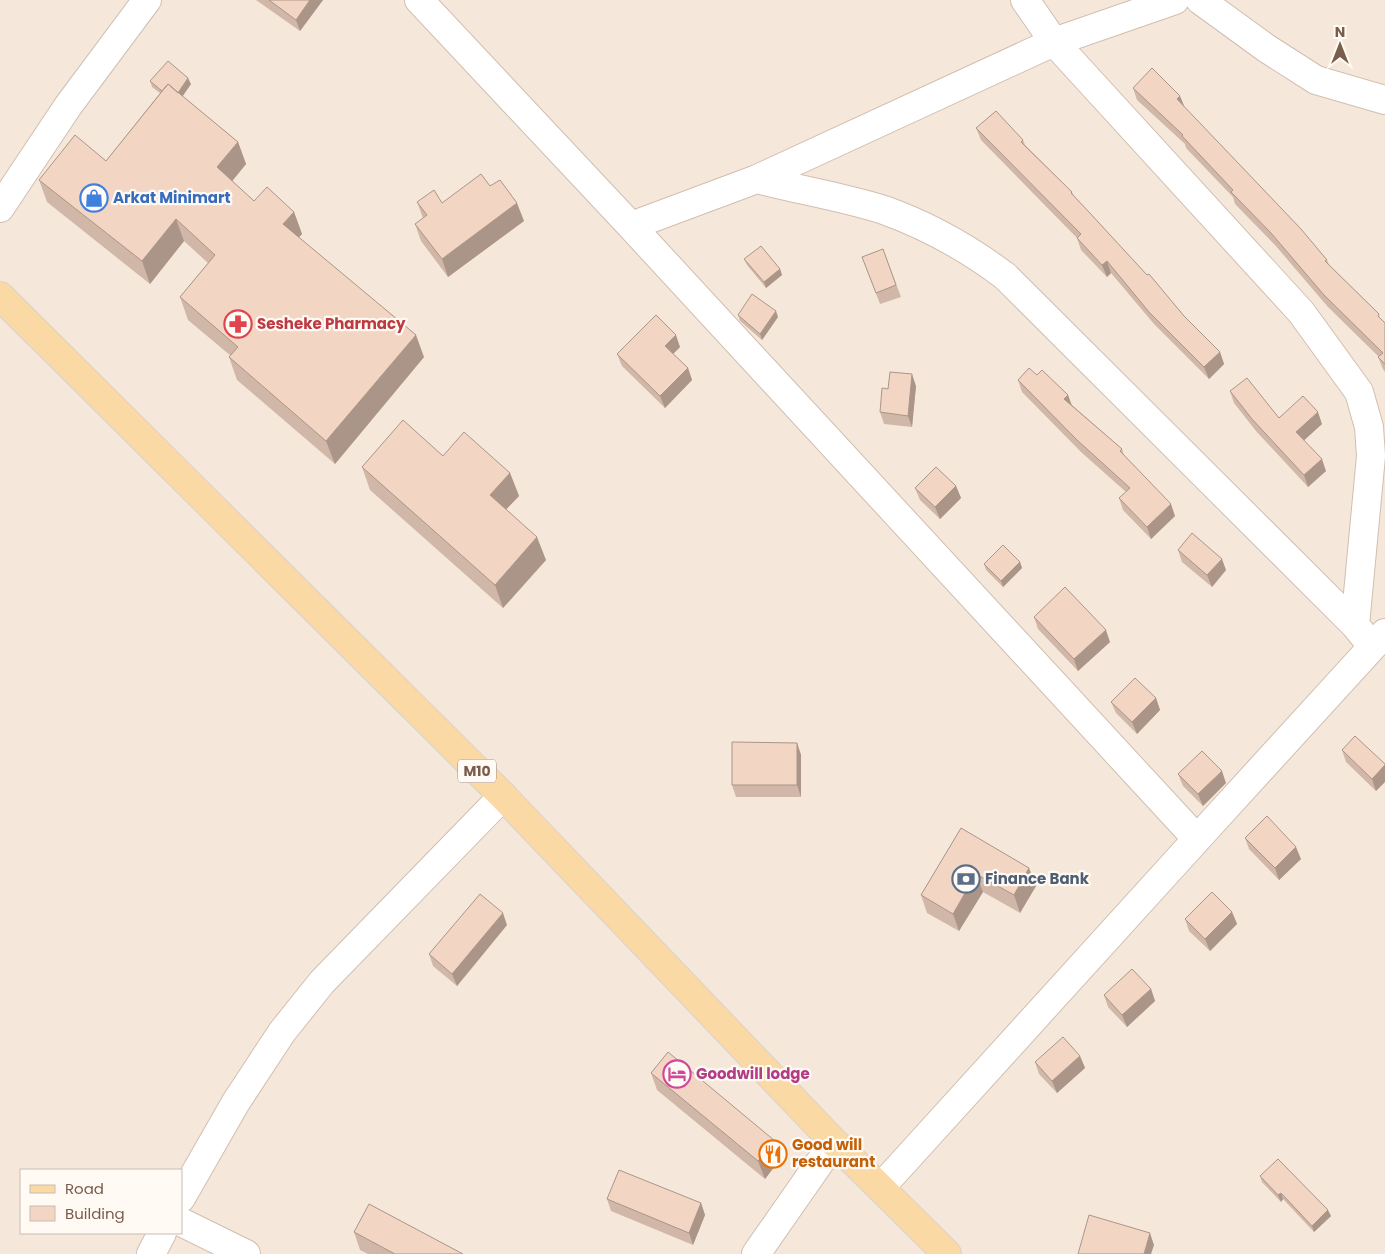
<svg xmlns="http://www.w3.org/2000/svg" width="1385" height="1254" viewBox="0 0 1385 1254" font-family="Poppins,sans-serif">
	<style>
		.residential { fill: #f5e8da; fill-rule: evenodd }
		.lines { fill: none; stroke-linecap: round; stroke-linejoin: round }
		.minor-casing { stroke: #d1beb0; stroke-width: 30 }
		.primary-casing { stroke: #dad1cd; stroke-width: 30 }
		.minor { stroke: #fff; stroke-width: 28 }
		.primary { stroke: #fbd9a5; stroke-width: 28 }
		.wall { fill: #d1b7a8 }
		.shaded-wall { fill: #aa9588 }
		.building { fill: #f3d5c3; stroke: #aa9588 }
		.labels { text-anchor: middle; stroke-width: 4.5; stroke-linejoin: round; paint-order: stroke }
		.shield { fill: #fffaf3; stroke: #a28b7f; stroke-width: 1 }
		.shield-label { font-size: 14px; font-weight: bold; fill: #7a5c4d }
		.shop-label { font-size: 15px; font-weight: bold; fill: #366cbe; stroke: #fffaf3; text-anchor: start }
		.health-label { font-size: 15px; font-weight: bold; fill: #be3a42; stroke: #fffaf3; text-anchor: start }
		.service-label { font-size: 15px; font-weight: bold; fill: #4e5e75; stroke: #fffaf3; text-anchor: start }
		.hotel-label { font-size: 15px; font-weight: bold; fill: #b23c85; stroke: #fffaf3; text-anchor: start }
		.food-label { font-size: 15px; font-weight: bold; fill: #c56008; stroke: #fffaf3; text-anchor: start }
	</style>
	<rect width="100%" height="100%" fill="#fdf6ec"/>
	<!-- residential -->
	<path class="residential" d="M 0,0 L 1385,0 L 1385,1254 L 0,1254 ZM 21,1170 L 181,1170 L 181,1233 L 21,1233 Z"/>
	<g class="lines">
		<!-- minor casing -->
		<g class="minor-casing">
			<path id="minor" d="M 419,0 L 631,226
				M 1025,0 L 1054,42 L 1301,312 L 1359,392 L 1369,427 L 1371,456 L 1355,625
				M 1200,0 L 1266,48 L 1316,80 L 1385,100
				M 757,179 C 799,190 843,197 884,210 C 926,225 969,249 1005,276 L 1355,625 L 1372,646
				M 0,208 L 68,106 L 147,0
				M 1197,839 L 1385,633
				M 881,1187 L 1197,839 L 631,226 L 757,179 L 1054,42 L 1175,0
				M 181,1198 L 236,1102 L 282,1032 L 322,982 L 503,796
				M 181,1222 L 246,1254
				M 151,1254 L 162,1233
				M 756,1254 L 834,1142"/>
		</g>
		<!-- primary casing -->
		<g class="primary-casing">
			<path id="primary" d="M 0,296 L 503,796 L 834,1142 L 947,1254"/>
		</g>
		<!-- minor -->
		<use href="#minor" class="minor"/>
		<!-- primary -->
		<use href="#primary" class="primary"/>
	</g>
	<!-- wall -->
	<path class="wall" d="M 256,0 L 323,0 L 300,31 Z
		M 150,81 L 191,84 L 182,96 L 238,142 L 246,164 L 232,181 L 254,201 L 294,212 L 302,234 L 299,237 L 424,357 L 335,464 L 237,380 L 229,357 L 231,356 L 188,320 L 180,297 L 208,263 L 184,241 L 150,284 L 47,202 L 39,180 L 106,161 L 160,93 L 152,87 Z
		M 1133,88 L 1184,108 L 1327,260 L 1329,265 L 1379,314 L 1385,364 L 1379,357 L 1328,307 L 1275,245 L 1235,204 L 1233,197 L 1186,148 L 1185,144 L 1137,100 Z
		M 976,128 L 1023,140 L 1025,145 L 1072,192 L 1074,196 L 1184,316 L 1220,352 L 1224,364 L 1209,379 L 1154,324 L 1111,273 L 1107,277 L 1081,250 L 1077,238 L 981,140 Z
		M 490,186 L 524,221 L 448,277 L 421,241 L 415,224 L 423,218 L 417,202 L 442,203 Z
		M 883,249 L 901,297 L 880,304 L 862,257 Z
		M 744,259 L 780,269 L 782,275 L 766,288 L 747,265 Z
		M 738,315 L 778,317 L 762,340 L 740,321 Z
		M 680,347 L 673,354 L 688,368 L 692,380 L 665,408 L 622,366 L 617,354 Z
		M 1378,357 L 1385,364 L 1385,372 L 1383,369 Z
		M 1037,375 L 1068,395 L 1072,405 L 1122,449 L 1124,455 L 1175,516 L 1151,539 L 1123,510 L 1119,498 L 1126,492 L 1081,452 L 1022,392 L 1018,380 Z
		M 916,386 L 912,427 L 884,424 L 880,412 L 888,389 Z
		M 1230,391 L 1279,418 L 1322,424 L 1304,440 L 1326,471 L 1308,487 L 1256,431 L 1234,403 Z
		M 443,456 L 510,473 L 519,496 L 506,509 L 546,560 L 503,608 L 370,490 L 362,467 Z
		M 956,486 L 961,498 L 940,519 L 920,500 L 915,488 Z
		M 1178,550 L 1226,570 L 1212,587 L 1182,562 Z
		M 1020,562 L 1022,568 L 1003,587 L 986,570 L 984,564 Z
		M 1034,617 L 1110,642 L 1078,671 L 1038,629 Z
		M 1156,698 L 1160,710 L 1137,734 L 1116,713 L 1111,702 Z
		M 797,743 L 801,755 L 801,797 L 736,797 L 732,785 Z
		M 1342,750 L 1385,764 L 1376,791 L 1346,762 Z
		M 1178,774 L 1226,783 L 1203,806 L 1183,786 Z
		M 961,828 L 1036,886 L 1020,913 L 983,892 L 959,931 L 927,913 L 921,895 Z
		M 1245,838 L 1301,859 L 1279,880 L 1249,849 Z
		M 1232,912 L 1237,924 L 1210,951 L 1189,931 L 1185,919 Z
		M 507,925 L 457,986 L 433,966 L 429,954 Z
		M 1151,989 L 1155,1001 L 1127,1027 L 1108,1007 L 1104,995 Z
		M 1080,1056 L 1085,1068 L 1057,1093 L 1039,1074 L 1035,1062 Z
		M 651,1073 L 775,1141 L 781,1158 L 765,1179 L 657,1090 Z
		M 1260,1176 L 1331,1216 L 1314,1232 L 1283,1199 L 1281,1202 L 1262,1182 Z
		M 607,1199 L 701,1203 L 705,1215 L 693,1245 L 611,1211 Z
		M 354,1232 L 463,1254 L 368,1254 L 360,1250 Z"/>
	<!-- shaded-wall -->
	<path class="shaded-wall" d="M 310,0 L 323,0 L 300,31 L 296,20 Z
		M 188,78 L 191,84 L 176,106 L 173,100 Z
		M 1180,96 L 1185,108 L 1177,99 Z
		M 238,142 L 246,164 L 225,190 L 217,167 Z
		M 517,203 L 524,221 L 448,277 L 442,259 Z
		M 294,212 L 302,234 L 291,246 L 283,224 Z
		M 176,219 L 184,241 L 150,284 L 142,261 Z
		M 1107,261 L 1111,273 L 1107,277 L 1102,265 Z
		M 780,269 L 782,275 L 766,288 L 764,282 Z
		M 776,311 L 778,317 L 762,340 L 760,334 Z
		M 416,335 L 424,357 L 335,464 L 326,441 Z
		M 676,335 L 680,347 L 670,357 L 665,346 Z
		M 1220,352 L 1224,364 L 1209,379 L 1204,367 Z
		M 688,368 L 692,380 L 665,408 L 660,396 Z
		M 912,374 L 916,386 L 912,427 L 908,416 Z
		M 1068,395 L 1072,407 L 1064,399 Z
		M 1318,412 L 1322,424 L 1300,444 L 1296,432 Z
		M 1322,459 L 1326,471 L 1308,487 L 1304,475 Z
		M 510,473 L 519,496 L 498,518 L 490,495 Z
		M 956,486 L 961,498 L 940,519 L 935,507 Z
		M 1171,504 L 1175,516 L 1151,539 L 1147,527 Z
		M 537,537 L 546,560 L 503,608 L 495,585 Z
		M 1222,559 L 1226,570 L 1212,587 L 1207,575 Z
		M 1020,562 L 1022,568 L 1003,587 L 1001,581 Z
		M 1106,630 L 1110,642 L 1078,671 L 1074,659 Z
		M 1156,698 L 1160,710 L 1137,734 L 1132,722 Z
		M 797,743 L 801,755 L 801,797 L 797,785 Z
		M 1385,765 L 1385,782 L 1376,791 L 1372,779 Z
		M 1222,771 L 1226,783 L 1203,806 L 1198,794 Z
		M 1296,847 L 1301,859 L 1279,880 L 1275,868 Z
		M 1029,868 L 1036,886 L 1020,913 L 1014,895 Z
		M 976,874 L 983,892 L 959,931 L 953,914 Z
		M 1232,912 L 1237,924 L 1210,951 L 1205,939 Z
		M 503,913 L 507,925 L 457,986 L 452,974 Z
		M 1151,989 L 1155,1001 L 1127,1027 L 1122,1015 Z
		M 1080,1056 L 1085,1068 L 1057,1093 L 1052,1081 Z
		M 775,1141 L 781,1158 L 765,1179 L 758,1161 Z
		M 1281,1193 L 1283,1199 L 1281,1202 L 1278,1195 Z
		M 701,1203 L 705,1215 L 693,1245 L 689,1233 Z
		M 1328,1210 L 1331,1216 L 1314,1232 L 1312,1226 Z
		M 1150,1233 L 1154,1245 L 1151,1254 L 1144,1254 Z"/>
	<!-- building -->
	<path class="building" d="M 269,0 L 310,0 L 296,20 Z
		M 168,61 L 188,78 L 178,93 L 168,84 L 162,91 L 150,81 Z
		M 1152,68 L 1180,96 L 1177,99 L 1301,229 L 1327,260 L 1325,261 L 1379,314 L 1378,316 L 1385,323 L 1385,364 L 1378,357 L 1383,353 L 1324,295 L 1271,233 L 1231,192 L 1233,190 L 1182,136 L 1183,135 L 1133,88 Z
		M 168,84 L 238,142 L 217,167 L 254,201 L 267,187 L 294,212 L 283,224 L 416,335 L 326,441 L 229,357 L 238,347 L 180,297 L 215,255 L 176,219 L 142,261 L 39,180 L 75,135 L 106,161 Z
		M 996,111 L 1023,140 L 1021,142 L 1072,192 L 1071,193 L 1088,211 L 1147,275 L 1149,274 L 1184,316 L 1220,352 L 1204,367 L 1149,312 L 1107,261 L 1102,265 L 1077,238 L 1081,234 L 976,128 Z
		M 481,174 L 490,186 L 500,180 L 517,203 L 442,259 L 415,224 L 427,215 L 417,202 L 434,190 L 442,203 Z
		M 761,246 L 780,269 L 764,282 L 744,259 Z
		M 883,249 L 896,285 L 876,293 L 862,257 Z
		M 752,294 L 776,311 L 760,334 L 738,315 Z
		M 656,315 L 676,335 L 665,346 L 688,368 L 660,396 L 617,354 Z
		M 1029,368 L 1037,375 L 1042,370 L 1068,395 L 1064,399 L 1122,449 L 1120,451 L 1171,504 L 1147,527 L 1119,498 L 1130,488 L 1077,440 L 1018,380 Z
		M 890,372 L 912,374 L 908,416 L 880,412 L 882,388 L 888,389 Z
		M 1247,378 L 1279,418 L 1303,396 L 1318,412 L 1296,432 L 1322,459 L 1304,475 L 1252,419 L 1230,391 Z
		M 403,420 L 443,456 L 464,432 L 510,473 L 490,495 L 537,537 L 495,585 L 362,467 Z
		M 936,467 L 956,486 L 935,507 L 915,488 Z
		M 1192,533 L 1222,559 L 1207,575 L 1178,550 Z
		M 1003,545 L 1020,562 L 1001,581 L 984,564 Z
		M 1065,587 L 1106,630 L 1074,659 L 1034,617 Z
		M 1135,678 L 1156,698 L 1132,722 L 1111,702 Z
		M 1355,736 L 1385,764 L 1385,765 L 1372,779 L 1342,750 Z
		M 732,742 L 797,743 L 797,785 L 732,785 Z
		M 1202,751 L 1222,771 L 1198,794 L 1178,774 Z
		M 1267,816 L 1296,847 L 1275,868 L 1245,838 Z
		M 961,828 L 1029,868 L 1014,895 L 976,874 L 953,914 L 921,895 Z
		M 1212,892 L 1232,912 L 1205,939 L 1185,919 Z
		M 480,894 L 503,913 L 452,974 L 429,954 Z
		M 1132,969 L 1151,989 L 1122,1015 L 1104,995 Z
		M 1063,1037 L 1080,1056 L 1052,1081 L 1035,1062 Z
		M 668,1052 L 775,1141 L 758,1161 L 651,1073 Z
		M 1278,1159 L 1328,1210 L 1312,1226 L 1281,1193 L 1278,1195 L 1260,1176 Z
		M 619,1170 L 701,1203 L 689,1233 L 607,1199 Z
		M 369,1204 L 463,1254 L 395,1254 L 354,1232 Z
		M 1089,1215 L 1150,1233 L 1144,1254 L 1078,1254 Z"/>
	<!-- icons -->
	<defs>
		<g id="shop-ring" transform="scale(1.4375)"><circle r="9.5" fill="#fffaf3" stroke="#3f7fe0" stroke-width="1.5"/><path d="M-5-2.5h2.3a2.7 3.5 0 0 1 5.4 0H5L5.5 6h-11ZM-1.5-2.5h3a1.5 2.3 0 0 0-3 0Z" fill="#3f7fe0"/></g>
		<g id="pharmacy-ring" transform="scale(1.4375)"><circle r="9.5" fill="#fffaf3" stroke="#e0444e" stroke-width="1.5"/><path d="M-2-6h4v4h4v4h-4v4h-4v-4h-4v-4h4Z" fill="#e0444e"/></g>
		<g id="bank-ring" transform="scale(1.4375)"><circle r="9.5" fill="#fffaf3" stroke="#5c6f8a" stroke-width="1.5"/><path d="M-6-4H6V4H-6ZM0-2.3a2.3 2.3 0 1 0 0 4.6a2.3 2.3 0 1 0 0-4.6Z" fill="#5c6f8a"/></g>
		<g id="hotel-ring" transform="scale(1.4375)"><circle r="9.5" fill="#fffaf3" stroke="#d1479c" stroke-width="1.5"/><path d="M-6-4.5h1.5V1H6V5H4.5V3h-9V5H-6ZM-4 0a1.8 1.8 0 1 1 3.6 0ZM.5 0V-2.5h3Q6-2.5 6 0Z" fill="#d1479c"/></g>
		<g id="restaurant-ring" transform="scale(1.4375)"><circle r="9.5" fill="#fffaf3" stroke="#e8710a" stroke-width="1.5"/><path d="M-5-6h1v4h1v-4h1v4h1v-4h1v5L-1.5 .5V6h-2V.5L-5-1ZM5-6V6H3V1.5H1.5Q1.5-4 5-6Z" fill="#e8710a"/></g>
	</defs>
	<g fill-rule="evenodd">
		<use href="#shop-ring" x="94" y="198"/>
		<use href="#pharmacy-ring" x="238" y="324"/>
		<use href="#bank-ring" x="966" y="879"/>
		<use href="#hotel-ring" x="677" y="1074"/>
		<use href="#restaurant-ring" x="773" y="1154"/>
	</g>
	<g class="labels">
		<!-- shield labels -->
		<rect class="shield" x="458" y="759.5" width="38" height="23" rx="4"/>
		<g class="shield-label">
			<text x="477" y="776">M10</text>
		</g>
		<!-- shop labels -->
		<g class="shop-label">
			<text x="113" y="203">Arkat Minimart</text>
		</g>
		<!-- health labels -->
		<g class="health-label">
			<text x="257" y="329">Sesheke Pharmacy</text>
		</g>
		<!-- service labels -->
		<g class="service-label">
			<text x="985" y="884">Finance Bank</text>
		</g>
		<!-- hotel labels -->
		<g class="hotel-label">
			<text x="696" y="1079">Goodwill lodge</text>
		</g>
		<!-- food labels -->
		<g class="food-label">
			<text x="792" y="1150">Good will<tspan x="792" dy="17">restaurant</tspan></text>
		</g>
	</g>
	<!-- legend -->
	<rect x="20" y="1169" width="162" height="65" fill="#fffaf3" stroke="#cabbb1"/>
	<rect x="30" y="1185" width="25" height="8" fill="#fbd9a5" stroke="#cabbb1"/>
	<text x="65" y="1194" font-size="15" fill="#7a5c4d">Road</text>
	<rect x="30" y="1206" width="25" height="15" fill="#f3d5c3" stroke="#cabbb1"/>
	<text x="65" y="1219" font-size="15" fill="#7a5c4d">Building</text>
	<!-- north arrow -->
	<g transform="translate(1340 45)" stroke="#fffaf3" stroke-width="4" paint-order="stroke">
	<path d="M0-4L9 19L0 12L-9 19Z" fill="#7a5c4d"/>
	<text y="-8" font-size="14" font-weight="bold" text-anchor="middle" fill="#7a5c4d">N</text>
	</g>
</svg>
